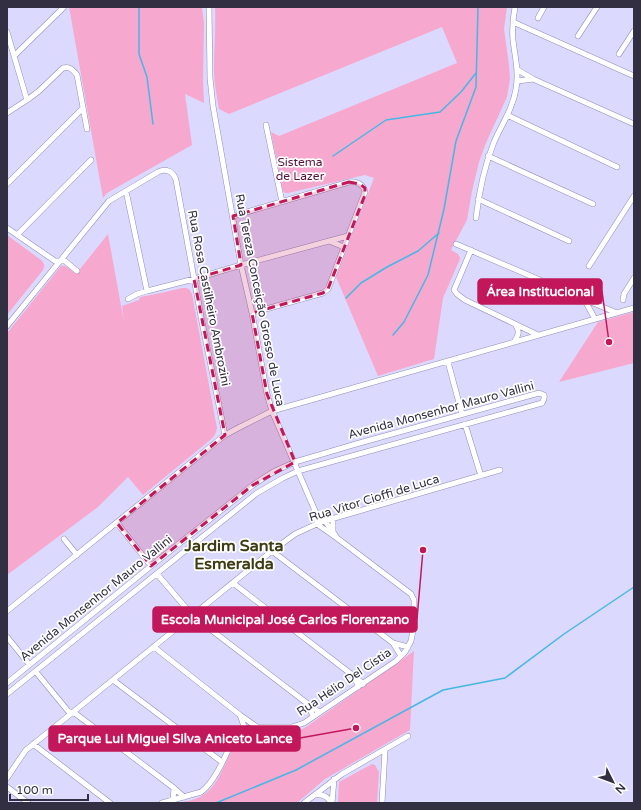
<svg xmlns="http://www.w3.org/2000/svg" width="641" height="810" viewBox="0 0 641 810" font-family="'Varela Round',sans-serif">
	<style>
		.green { fill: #f7a8cf }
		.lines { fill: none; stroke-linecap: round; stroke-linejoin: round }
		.stream { stroke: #45b7e5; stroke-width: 1.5 }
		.minor-casing { stroke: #908cb7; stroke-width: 6 }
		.minor { stroke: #fff; stroke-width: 5 }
		.marked { fill: #c2185b; fill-opacity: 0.2; stroke: #c2185b; stroke-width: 3; stroke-dasharray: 8 5; stroke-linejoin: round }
		.labels { text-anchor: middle; stroke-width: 3.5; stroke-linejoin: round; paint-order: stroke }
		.park-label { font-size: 12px; fill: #59143d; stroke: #fefefe }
		.street-label { font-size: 12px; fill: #312f41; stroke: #fefefe }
		.district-label { font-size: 16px; font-weight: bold; fill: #3c3b12; stroke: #fefefe }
		.leader { fill: none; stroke: #c2185b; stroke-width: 1.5 }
		.callout-dot { fill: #c2185b; stroke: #fefefe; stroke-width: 1.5 }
		.callout { fill: #c2185b; stroke: #c2185b; stroke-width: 1.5 }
		.callout-label { font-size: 13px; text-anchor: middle; font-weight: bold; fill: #fff }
	</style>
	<rect width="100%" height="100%" fill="#dcd9fe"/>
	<!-- green -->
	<path class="green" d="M 69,7 L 202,7 L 204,24 L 203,81 L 204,103 L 185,94 L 192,145 L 107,193 L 103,198 Z
		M 215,7 L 507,7 L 504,29 L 509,65 L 510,79 L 507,97 L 486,143 L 479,162 L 472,191 L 467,220 L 451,250 C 456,253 459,253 460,259 L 443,298 L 434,359 L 378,376 L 336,277 L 374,178 L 365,175 L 288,193 L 285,193 L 283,191 L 271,132 L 279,136 L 457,63 L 442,27 L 229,114 L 219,109 C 217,96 214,83 214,69 C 214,48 216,28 215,7 Z
		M 108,234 L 124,322 L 122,306 L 139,300 L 140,297 L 161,293 L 182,288 L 186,288 L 189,289 L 192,294 L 217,428 C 216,434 214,437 209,441 L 143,495 L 128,477 L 98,507 L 7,575 L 7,333 L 61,266 C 66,264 72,271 76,274 Z
		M 7,235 L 41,260 C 45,264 45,265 43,270 L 7,315 Z
		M 634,312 L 634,363 L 559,382 L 598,322 Z
		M 414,651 L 410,730 L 325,779 L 297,803 L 179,803 C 187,801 196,800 203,795 C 225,782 226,744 248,734 L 300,730 L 306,727 Z
		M 372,764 L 375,765 L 379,772 L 377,803 L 338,803 L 339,782 Z"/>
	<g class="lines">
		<!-- stream -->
		<path class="stream" d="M 139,7 L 139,54 L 147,77 L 153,124
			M 333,156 L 386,120 L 440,112 L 461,92 L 476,73
			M 346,298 L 361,283 L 387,267 L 418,251 L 439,233
			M 393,335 L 404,322 L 428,275 L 444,209 L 456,141 L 476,87 L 478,7
			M 216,803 L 296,770 L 443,690 L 505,678 L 564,634 L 634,587"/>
		<!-- minor casing -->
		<g class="minor-casing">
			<path id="minor" d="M 209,7 L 210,78 L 213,106 L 241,265 L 252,313 L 267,394 L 272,411 L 316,513
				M 538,18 L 544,7
				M 513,22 L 634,76
				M 7,32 L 27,100
				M 578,36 L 597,7
				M 619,54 L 634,31
				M 14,56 L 64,7
				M 533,79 L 634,124
				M 518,81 L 533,79 L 518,70
				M 7,113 L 27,100 L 39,91 L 63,68 C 70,66 73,70 77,75 L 87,129
				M 507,115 L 617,167
				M 266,125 L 282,202
				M 488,156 L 593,204
				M 7,184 L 83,108
				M 126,191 L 147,291
				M 478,199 L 569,241
				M 233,216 L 349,182 C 356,181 364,184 365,192 L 330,284 L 328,289 L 323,293 L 252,313
				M 476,218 C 479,192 484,167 494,142 C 502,124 513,108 516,89 C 519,72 515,57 513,40 C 512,29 513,18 515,7
				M 7,228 L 55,261 L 65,261 L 77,271
				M 17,235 L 91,160
				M 456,244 L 584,299
				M 344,247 L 329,241 L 348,236
				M 471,250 L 454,290 L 457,294 L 465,300 L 515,324
				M 589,266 L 634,196
				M 128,299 L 137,294 L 147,291 L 194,279 L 241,265 L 329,241
				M 623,300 L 624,294 L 634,278
				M 595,319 L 584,299 L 617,313
				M 7,326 L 109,201 L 158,172 C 166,168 173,171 176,180 L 202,322 L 225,435
				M 514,342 C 519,334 520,332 515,324 L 538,335
				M 448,362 L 462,414
				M 465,424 L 481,476
				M 117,523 L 151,566
				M 333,532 L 325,521 L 316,513 L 317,524 L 337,538 L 333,532 L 333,518
				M 64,539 L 77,555
				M 272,551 L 393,643
				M 157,574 L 193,616 L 308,704
				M 233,583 L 355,677
				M 7,611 L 225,435 L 240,427 L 272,411 L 634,308
				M 7,637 L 29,664
				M 154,647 L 240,715
				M 401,656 L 393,643 L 408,647
				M 36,672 L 68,711 L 76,714 L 174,788
				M 113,680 L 222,762
				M 7,683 L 151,566 L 253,485 L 273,472 L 295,462 L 356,444 L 539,393 L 544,395 C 545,398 544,400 542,403 L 298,471 L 283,478 L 257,493 L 7,694
				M 358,687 L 355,677 L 363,684
				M 313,716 L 308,704 L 319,712
				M 245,729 L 240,715 L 257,727
				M 33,744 L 110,803
				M 7,778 L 21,757 L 26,750 L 41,738 L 272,551 L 295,534 L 321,522 L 500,470
				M 7,787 L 28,803
				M 315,795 C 322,794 328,796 331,803
				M 173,800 L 174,788 L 184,797
				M 162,803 L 201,792 C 216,781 227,752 235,735 L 238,731 L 242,729 L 257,727 L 292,727 L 304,723 L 396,661 L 405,652 L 411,641 L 413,630 L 414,605 L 414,600 L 411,594 L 337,538
				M 304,803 L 342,774 L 408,736
				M 332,803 L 334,779
				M 382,803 L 385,750"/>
		</g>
		<!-- minor -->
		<use href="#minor" class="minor"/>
	</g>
	<!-- marked area -->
	<path class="marked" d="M 349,182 L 360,184 L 365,188 L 365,195 L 328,289 L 323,293 L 252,313 L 267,394 L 295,462 L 253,485 L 151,566 L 117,523 L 225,435 L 194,279 L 241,265 L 233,216 Z"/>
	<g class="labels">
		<!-- park labels -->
		<g class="park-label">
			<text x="300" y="166">Sistema<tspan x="300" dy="14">de Lazer</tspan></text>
		</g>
		<!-- street labels -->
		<g class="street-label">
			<text transform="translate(209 298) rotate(79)" y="4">Rua Rosa Castilheiro Ambrozini</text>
			<text transform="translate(260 300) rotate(79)" y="4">Rua Tereza Conceição Grosso de Luca</text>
			<text transform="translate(441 410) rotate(-15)" y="4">Avenida Monsenhor Mauro Vallini</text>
			<text transform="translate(374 498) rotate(-17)" y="4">Rua Vitor Cioffi de Luca</text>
			<text transform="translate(96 598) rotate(-39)" y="4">Avenida Monsenhor Mauro Vallini</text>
			<text transform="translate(344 682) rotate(-34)" y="4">Rua Hélio Del Cístia</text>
		</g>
		<!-- district labels -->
		<g class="district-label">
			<text x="234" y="551">Jardim Santa<tspan x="234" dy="18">Esmeralda</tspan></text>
		</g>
	</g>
	<!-- callouts -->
	<path class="leader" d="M609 342L602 291M423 550L417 619M356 728L300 738"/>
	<g class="callout-dot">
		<circle cx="609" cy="342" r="4"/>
		<circle cx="423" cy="550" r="4"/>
		<circle cx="356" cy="728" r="4"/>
	</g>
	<g class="callout">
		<rect x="478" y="279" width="124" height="25" rx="4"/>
		<rect x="153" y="607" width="264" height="25" rx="4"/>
		<rect x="49" y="726" width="251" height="25" rx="4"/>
	</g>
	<g class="callout-label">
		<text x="540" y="296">Área Institucional</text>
		<text x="285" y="624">Escola Municipal José Carlos Florenzano</text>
		<text x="175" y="743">Parque Lui Miguel Silva Aniceto Lance</text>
	</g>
	<!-- border -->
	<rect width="641" height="810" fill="none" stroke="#312f41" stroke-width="16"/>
	<!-- north arrow -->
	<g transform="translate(613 782) rotate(132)" stroke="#fefefe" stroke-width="3" paint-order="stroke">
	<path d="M0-3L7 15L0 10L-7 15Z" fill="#312f41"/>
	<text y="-6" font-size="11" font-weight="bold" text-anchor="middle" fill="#312f41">N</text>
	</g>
	<!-- scale -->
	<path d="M10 794v6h78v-6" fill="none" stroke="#312f41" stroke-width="2"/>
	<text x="16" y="794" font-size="12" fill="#312f41" stroke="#fefefe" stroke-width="3" paint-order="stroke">100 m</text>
</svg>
